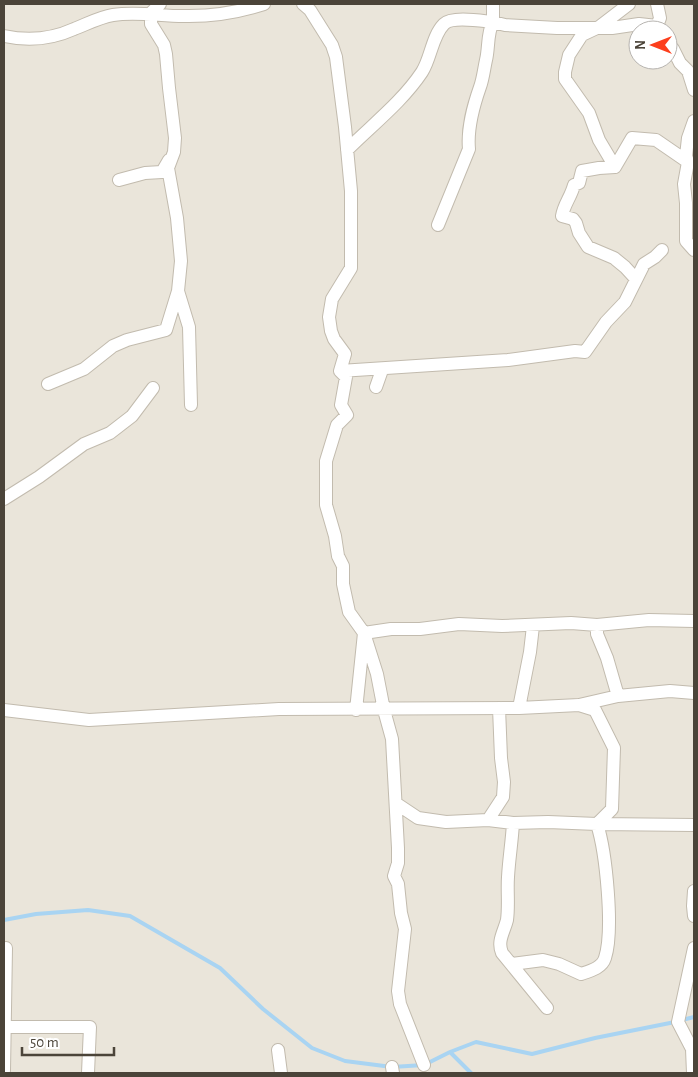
<svg xmlns="http://www.w3.org/2000/svg" width="698" height="1077" viewBox="0 0 698 1077" font-family="'Alegreya Sans',sans-serif">
	<style>
		.residential { fill: #eae5da; fill-rule: evenodd }
		.lines { fill: none; stroke-linecap: round; stroke-linejoin: round }
		.stream { stroke: #a9d4f2; stroke-width: 4 }
		.street-casing { stroke: #c2bbae; stroke-width: 14 }
		.street { stroke: #fff; stroke-width: 12 }
	</style>
	<rect width="100%" height="100%" fill="#f6f3ec"/>
	<!-- residential -->
	<path class="residential" d="M 4,4 L 694,4 L 694,1073 L 4,1073 ZM 638,30 L 668,30 L 668,60 L 638,60 Z"/>
	<g class="lines">
		<!-- stream -->
		<path class="stream" d="M 4,920 L 36,914 L 88,910 L 130,916 L 220,968 L 263,1009 L 312,1048 L 345,1061 L 392,1067 L 424,1065 L 450,1052 L 476,1042 L 532,1054 L 595,1038 L 675,1022
			M 682,1020 L 694,1017
			M 450,1052 L 471,1073"/>
		<!-- street casing -->
		<g class="street-casing">
			<path id="street" d="M 303,4 L 310,10 L 332,45 L 336,57 L 345,127 L 351,191 L 351,268 L 332,299 L 329,317 L 331,331 L 334,339 L 345,354 L 340,371 L 346,377 L 341,405 L 347,415 L 337,425 L 326,461 L 326,505 L 335,536 L 338,556 L 343,566 L 343,584 L 349,612 L 364,633 L 377,674 L 384,710 L 392,739 L 398,848 L 398,863 L 394,876 L 398,884 L 401,913 L 405,929 L 398,991 L 400,1004 L 424,1065
				M 493,4 L 493,22 L 505,25 L 557,28 L 612,28 L 639,24 L 657,26
				M 657,4 L 660,18 L 657,26 L 659,30
				M 4,36 C 27,41 52,39 74,29 C 87,24 100,17 113,15 C 139,11 164,17 189,16 C 213,16 242,11 264,4
				M 668,44 L 673,49 L 680,63 L 688,71 L 694,90
				M 694,121 L 688,138 L 686,156 L 688,162 L 684,184 L 686,203 L 686,241 L 694,250
				M 347,150 C 372,125 402,102 422,72 C 431,58 432,36 444,24 C 452,16 482,21 493,22 C 487,33 489,48 486,60 C 484,69 483,79 480,87 C 473,107 467,128 469,149 L 438,225
				M 615,167 L 599,140 L 589,113 L 565,79 L 565,72 L 569,55 L 582,35 L 599,27 L 629,4
				M 119,180 L 145,173 L 162,172 L 169,160
				M 636,279 L 625,267 L 614,258 L 588,247 L 579,233 L 576,223 L 573,219 L 562,216 C 564,204 571,197 574,185 L 579,183 L 582,171 L 599,168 L 615,167 L 632,138 L 656,140 L 688,162
				M 178,291 L 189,327 L 191,405
				M 340,371 L 508,360 L 575,351 L 585,352 L 606,322 L 625,302 L 644,264 L 655,257 L 662,250
				M 48,384 L 84,369 L 113,346 L 127,340 L 166,330 L 178,291 L 181,261 L 177,218 L 168,168 L 174,152 L 175,138 L 169,88 L 166,54 L 164,45 L 151,24 L 151,13 L 160,4
				M 376,387 L 382,370
				M 4,499 L 39,477 L 84,444 L 110,433 L 132,416 L 153,388
				M 597,625 L 597,634 L 607,658 L 618,696
				M 579,705 L 595,710 L 614,748 L 612,809 L 597,824
				M 519,708 L 530,652 L 533,626
				M 4,710 L 89,720 L 279,709 L 519,708 L 579,705 L 618,696 L 670,691 L 694,693
				M 356,710 L 364,633 L 391,629 L 420,629 L 459,624 L 502,626 L 571,623 L 597,625 L 649,620 L 694,621
				M 397,804 L 418,818 L 446,822 L 488,820 L 513,823 L 548,822 L 597,824 L 694,825
				M 488,820 L 503,797 L 504,782 L 501,758 L 499,708
				M 513,823 C 512,841 509,859 508,877 C 507,891 509,905 507,920 C 504,932 497,941 502,953 L 547,1008
				M 694,891 L 693,906 L 694,916
				M 512,964 L 543,960 L 559,964 L 581,974 C 590,971 602,968 605,958 C 614,930 606,852 597,824
				M 4,1027 L 90,1027 L 88,1073
				M 278,1050 L 281,1073
				M 392,1067 L 393,1073
				M 4,1071 L 6,948
				M 693,1073 L 692,1049 L 678,1022 L 694,948"/>
		</g>
		<!-- street -->
		<use href="#street" class="street"/>
	</g>
	<!-- border -->
	<rect width="698" height="1077" fill="none" stroke="#4b4439" stroke-width="10"/>
	<!-- north arrow -->
	<g transform="translate(653 45) rotate(270)"><circle r="24" fill="#ffffff" stroke="#b7b4b0"/>
	<path d="M0-4L9 19L0 12L-9 19Z" fill="#fc3f1d"/>
	<text y="-8" font-size="14" font-weight="bold" text-anchor="middle" fill="#4b4439">N</text>
	</g>
	<!-- scale -->
	<path d="M22 1047v8h92v-8" fill="none" stroke="#4b4439" stroke-width="2.5"/>
	<text x="30" y="1047" font-size="15" fill="#4b4439" stroke="#ffffff" stroke-width="4" paint-order="stroke">50 m</text>
</svg>
